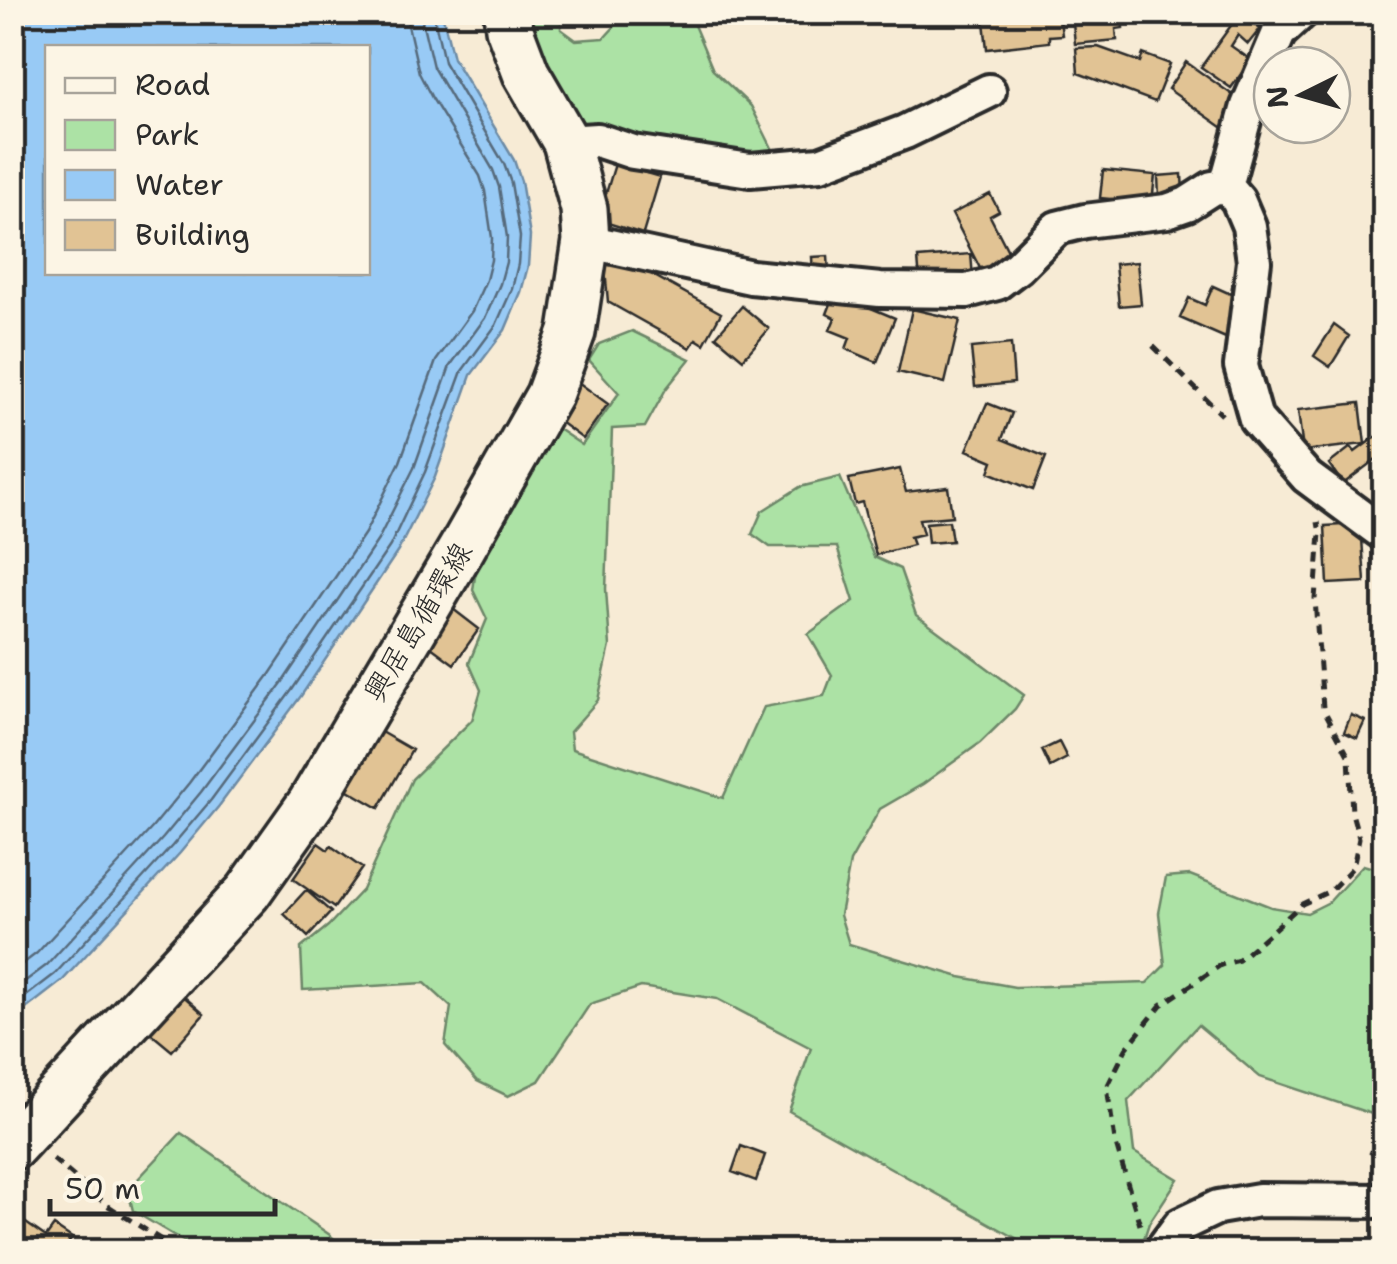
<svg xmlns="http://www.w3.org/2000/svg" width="1397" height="1264" viewBox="0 0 1397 1264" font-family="'Shantell Sans','Klee One',sans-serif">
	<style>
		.green { fill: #ace2a5; stroke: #6c8668; stroke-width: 2.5 }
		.water { fill: #98caf5; stroke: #6c8aa4; stroke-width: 2.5; fill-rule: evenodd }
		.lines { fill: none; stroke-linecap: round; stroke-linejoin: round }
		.shore { stroke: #576b7c; stroke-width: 2.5 }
		.building { fill: #e1c394; stroke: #2b2b2b; stroke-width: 2.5 }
		.street-casing { stroke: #2b2b2b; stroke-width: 40 }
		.secondary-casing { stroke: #2b2b2b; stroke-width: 52 }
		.path { stroke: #2b2b2b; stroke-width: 5; stroke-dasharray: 10 8; stroke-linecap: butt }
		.street { stroke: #fcf5e5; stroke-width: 32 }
		.secondary { stroke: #fcf5e5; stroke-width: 45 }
		.labels { text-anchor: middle; stroke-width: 8; stroke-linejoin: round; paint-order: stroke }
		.street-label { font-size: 30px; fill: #2b2b2b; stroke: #fcf5e5 }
	</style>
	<rect width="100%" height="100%" fill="#f7ebd5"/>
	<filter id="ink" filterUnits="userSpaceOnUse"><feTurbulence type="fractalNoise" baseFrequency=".01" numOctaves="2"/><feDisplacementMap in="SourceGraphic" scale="20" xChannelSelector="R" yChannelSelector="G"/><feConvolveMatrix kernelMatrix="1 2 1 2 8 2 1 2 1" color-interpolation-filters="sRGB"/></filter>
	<g filter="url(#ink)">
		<!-- green -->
		<path class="green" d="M 528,13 L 561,13 L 561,29 L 576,40 L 604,38 L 627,13 L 689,13 L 713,70 L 751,106 L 775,154 L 751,158 L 626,139 L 573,119 L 544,76 Z
			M 632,331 L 690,359 L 666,389 L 645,427 L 612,429 L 606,589 L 610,646 L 598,700 L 570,732 L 572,749 L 723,798 L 764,707 L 824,696 L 832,675 L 808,634 L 854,601 L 837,547 L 770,547 L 752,534 L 762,511 L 800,487 L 840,477 L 874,557 L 900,569 L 916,615 L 1024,695 L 1015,709 L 980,743 L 923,784 L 880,809 L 850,862 L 840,915 L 849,944 L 960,977 L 1015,987 L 1147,983 L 1165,965 L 1159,913 L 1166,877 L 1190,875 L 1271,907 L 1307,913 L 1329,902 L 1363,865 L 1384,871 L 1384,1118 L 1260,1077 L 1198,1025 L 1128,1101 L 1134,1152 L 1178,1179 L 1149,1223 L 1140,1251 L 1039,1251 L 789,1111 L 811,1048 L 717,999 L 641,987 L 590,1004 L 539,1081 L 508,1096 L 477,1081 L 445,1045 L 451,1007 L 425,983 L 303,990 L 301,948 L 328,926 L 362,890 L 412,779 L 472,720 L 481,690 L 469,663 L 487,619 L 473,590 L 478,556 L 552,425 L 582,445 L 619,393 L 589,360 L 599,344 Z
			M 181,1133 L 330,1235 L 346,1251 L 200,1251 L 133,1211 L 129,1194 L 138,1179 Z"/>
		<!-- water -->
		<path class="water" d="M 13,12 L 442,13 L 453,58 L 514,160 L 521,181 L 530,236 L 528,266 L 521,292 L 505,330 L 471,375 L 435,477 L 398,551 L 301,696 L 219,806 L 180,853 L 62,981 L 13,1019 ZM 48,48 L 368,48 L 368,272 L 48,272 Z"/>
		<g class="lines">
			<!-- shore -->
			<path class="shore" d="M 12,972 L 37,953 L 152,828 L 189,783 L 270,674 L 365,533 L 400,462 L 436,361 L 472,311 L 486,280 L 491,260 L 492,238 L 485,191 L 480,176 L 432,98 L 419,73 L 405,12
				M 12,991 L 47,965 L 163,838 L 201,792 L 282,683 L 378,540 L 414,468 L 450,366 L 485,318 L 500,284 L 506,262 L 507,237 L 499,187 L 493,170 L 433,67 L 420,12
				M 12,1007 L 55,974 L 172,846 L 211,800 L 292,690 L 390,546 L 425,472 L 462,371 L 496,325 L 512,289 L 518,264 L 520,237 L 511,183 L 504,164 L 444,62 L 433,12"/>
		</g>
		<!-- building -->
		<path class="building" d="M 983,12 L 1059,12 L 1062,35 L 1049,36 L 1049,42 L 987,49 Z
			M 1072,12 L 1122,12 L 1123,28 L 1116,29 L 1117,40 L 1075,44 Z
			M 1246,12 L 1286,12 L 1267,33 Z
			M 1240,13 L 1260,29 L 1248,44 L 1238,35 L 1231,46 L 1251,60 L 1231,88 L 1201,67 Z
			M 1098,47 L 1140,62 L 1143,54 L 1170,64 L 1155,102 L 1078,73 L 1076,48 Z
			M 1186,62 L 1247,105 L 1229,132 L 1168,89 Z
			M 615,164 L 660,177 L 643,234 L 598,220 Z
			M 1103,170 L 1155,175 L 1152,203 L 1100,198 Z
			M 1182,174 L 1183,195 L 1159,197 L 1158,176 Z
			M 990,194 L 999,211 L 990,216 L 1011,257 L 982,272 L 952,214 Z
			M 971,254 L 973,278 L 920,282 L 918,258 Z
			M 828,256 L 829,272 L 813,274 L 812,257 Z
			M 604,258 L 640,268 L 721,313 L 704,344 L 696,339 L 690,348 L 608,302 Z
			M 1137,262 L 1141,304 L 1119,306 L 1115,264 Z
			M 1213,286 L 1235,296 L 1231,307 L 1241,311 L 1228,339 L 1180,318 L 1189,298 L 1205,305 Z
			M 835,293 L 895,318 L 877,362 L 846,349 L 850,338 L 830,330 L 835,318 L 827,314 Z
			M 742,306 L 769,329 L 743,359 L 716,336 Z
			M 912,309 L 960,320 L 945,383 L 898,372 Z
			M 1334,325 L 1349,336 L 1330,367 L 1314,356 Z
			M 1011,344 L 1014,383 L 975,387 L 971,348 Z
			M 578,382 L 608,404 L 583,439 L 560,422 L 570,408 L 563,403 Z
			M 987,403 L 1012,413 L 1002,439 L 1046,457 L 1033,490 L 989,472 L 993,461 L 967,450 Z
			M 1360,403 L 1365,444 L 1303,451 L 1298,410 Z
			M 1378,435 L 1384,443 L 1384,453 L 1343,484 L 1329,464 L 1351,447 L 1355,452 Z
			M 900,469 L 906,492 L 948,487 L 952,516 L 919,519 L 923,534 L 910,537 L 913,545 L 876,555 L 862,502 L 855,504 L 849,479 Z
			M 949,521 L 952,541 L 928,543 L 926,523 Z
			M 1361,524 L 1365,582 L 1328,584 L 1325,526 Z
			M 453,609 L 479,629 L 454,664 L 427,644 Z
			M 1351,715 L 1365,721 L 1357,738 L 1344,732 Z
			M 374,728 L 412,750 L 379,808 L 341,786 Z
			M 1059,742 L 1067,758 L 1050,767 L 1042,750 Z
			M 318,843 L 328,850 L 331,846 L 362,868 L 334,908 L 293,879 Z
			M 306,890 L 331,912 L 308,937 L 284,914 Z
			M 180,993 L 204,1014 L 172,1051 L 148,1031 Z
			M 1382,1126 L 1384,1127 L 1384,1160 L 1370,1153 Z
			M 741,1146 L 765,1155 L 756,1181 L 732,1172 Z
			M 13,1214 L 46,1237 L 54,1226 L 72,1238 L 62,1252 L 12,1252 Z"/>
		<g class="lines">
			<!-- street casing -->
			<g class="street-casing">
				<path id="street" d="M 566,142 L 597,140 L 633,152 L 750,170 L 820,164 L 905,132 L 989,91
					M 1226,186 L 1238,200 L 1249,226 L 1254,261 L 1241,366 L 1256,419 L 1307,477 L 1384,534
					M 1226,186 L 1248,106 L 1279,33 L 1302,12
					M 586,241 L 751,277 L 880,290 L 967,291 L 997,283 L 1018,267 L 1057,228 L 1085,221 L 1167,211 L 1187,204 L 1212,188 L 1226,186
					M 1160,1252 L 1180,1225 L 1218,1207 L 1259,1200 L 1384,1201"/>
			</g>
			<!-- secondary casing -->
			<g class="secondary-casing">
				<path id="secondary" d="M 12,1147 L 248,892 L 311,803 L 462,548 L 549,395 L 572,332 L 586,241 L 584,209 L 566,142 L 526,73 L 509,28 L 507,12"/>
			</g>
			<!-- path -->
			<path class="path" d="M 1153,346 L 1222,415
				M 53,1159 L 107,1205 L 180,1252
				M 1140,1225 L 1115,1141 L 1107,1087 L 1126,1049 L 1161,1005 L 1221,965 L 1239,960 L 1302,904 L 1330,891 L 1353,867 L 1359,838 L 1352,813 L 1349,757 L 1323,708 L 1315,599 L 1320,533 L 1318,522"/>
			<!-- street -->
			<use href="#street" class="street"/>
			<!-- secondary -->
			<use href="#secondary" class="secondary"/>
		</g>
	</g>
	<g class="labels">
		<!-- street labels -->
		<g class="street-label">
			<text transform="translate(418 622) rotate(-59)" y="10">興居島循環線</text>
		</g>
	</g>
	<!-- margin -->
	<rect width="1397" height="1264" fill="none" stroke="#fcf5e5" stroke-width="50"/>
	<rect x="25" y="25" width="1347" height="1214" fill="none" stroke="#2b2b2b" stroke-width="4" filter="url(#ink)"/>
	<!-- legend -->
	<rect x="45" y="45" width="325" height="230" fill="#fcf5e5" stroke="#a8a49b" stroke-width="2.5"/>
	<rect x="65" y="78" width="50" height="15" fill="#fcf5e5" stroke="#a8a49b" stroke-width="2.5"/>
	<text x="135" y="95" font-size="30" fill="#2b2b2b">Road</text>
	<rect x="65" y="120" width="50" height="30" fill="#ace2a5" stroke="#a8a49b" stroke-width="2.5"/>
	<text x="135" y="145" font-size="30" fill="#2b2b2b">Park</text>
	<rect x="65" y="170" width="50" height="30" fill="#98caf5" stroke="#a8a49b" stroke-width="2.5"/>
	<text x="135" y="195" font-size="30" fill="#2b2b2b">Water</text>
	<rect x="65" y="220" width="50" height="30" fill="#e1c394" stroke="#a8a49b" stroke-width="2.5"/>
	<text x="135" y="245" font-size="30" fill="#2b2b2b">Building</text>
	<!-- north arrow -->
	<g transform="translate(1302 95) rotate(265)"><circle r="48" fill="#fcf5e5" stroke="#a8a49b" stroke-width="2.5"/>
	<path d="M0-8L18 38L0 25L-18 38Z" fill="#2b2b2b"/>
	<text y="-15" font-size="28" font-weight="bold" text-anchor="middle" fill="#2b2b2b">N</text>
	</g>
	<!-- scale -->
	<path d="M50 1199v15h225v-15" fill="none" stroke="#2b2b2b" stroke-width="5"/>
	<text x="65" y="1199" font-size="30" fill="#2b2b2b" stroke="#fcf5e5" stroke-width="8" paint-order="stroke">50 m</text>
</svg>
